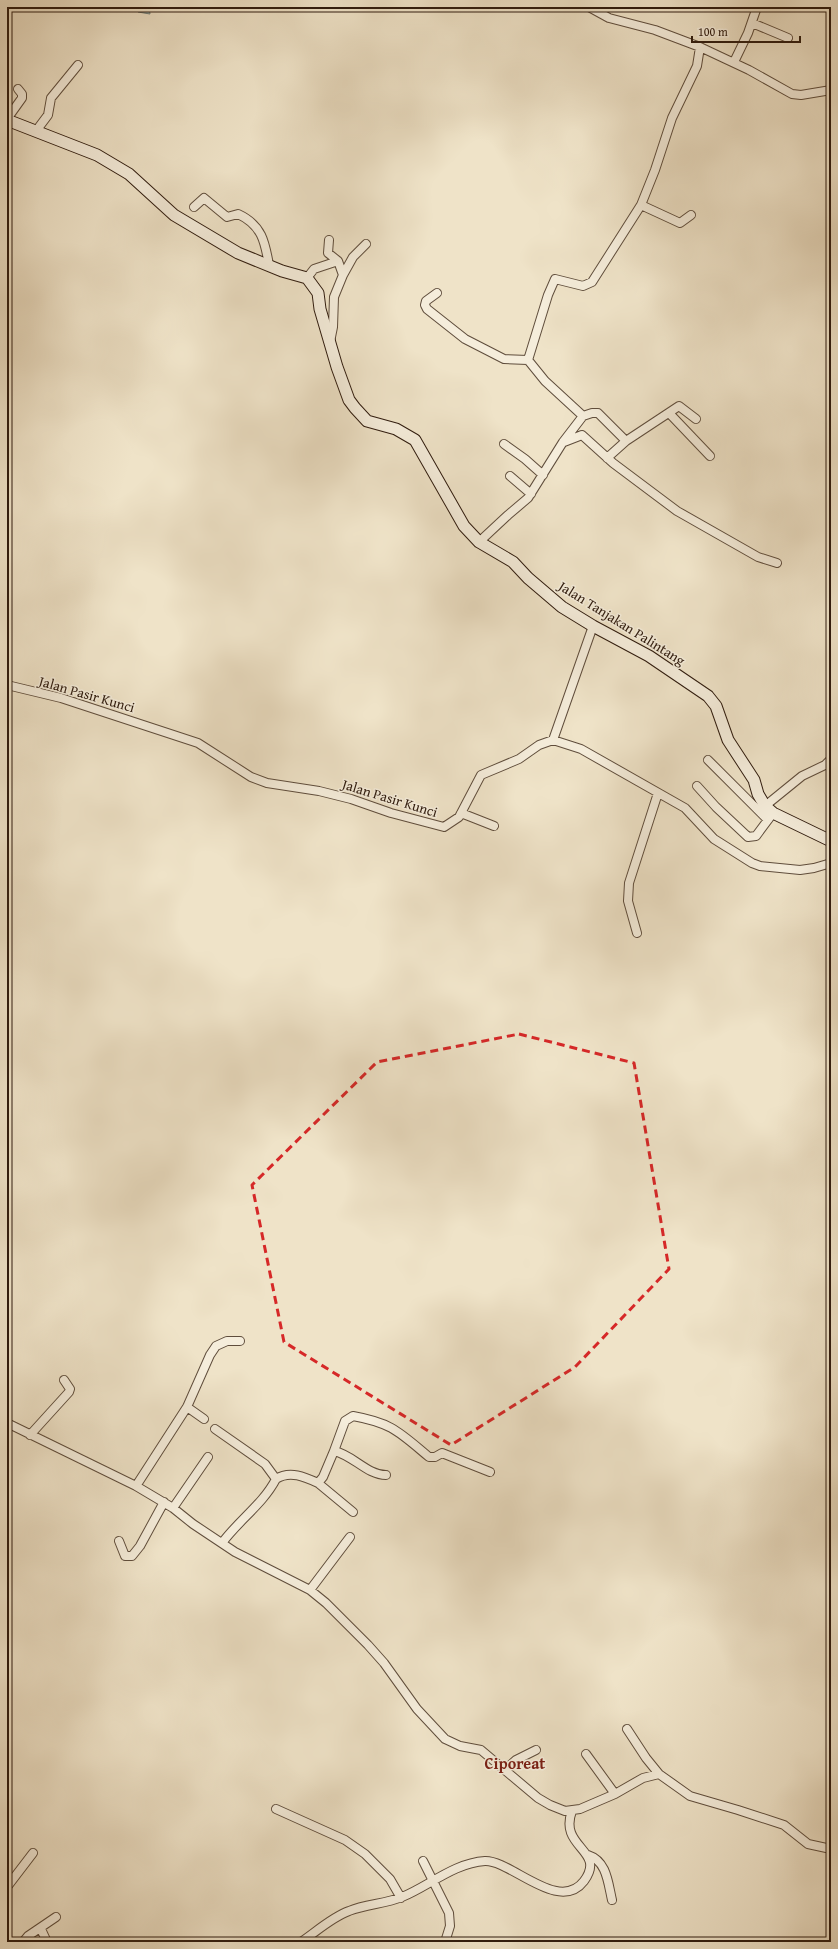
<svg xmlns="http://www.w3.org/2000/svg" width="838" height="1949" viewBox="0 0 838 1949" font-family="'Gentium Book Plus',serif">
	<style>
		.water { fill: #9cbdbd; stroke: #707c77 }
		.lines { fill: none; stroke-linecap: round; stroke-linejoin: round }
		.street-casing { stroke: #5f4d3c; stroke-width: 10 }
		.secondary-casing { stroke: #2f1b0e; stroke-width: 13 }
		.street { stroke: #f5eddb; stroke-width: 8 }
		.secondary { stroke: #f5eddb; stroke-width: 11 }
		.marked { fill: none; stroke: #d62828; stroke-width: 3; stroke-dasharray: 8 5; stroke-linejoin: round }
		.labels { text-anchor: middle; stroke-width: 3; stroke-linejoin: round; paint-order: stroke }
		.street-label { font-size: 14px; fill: #2f1b0e; stroke: #f5eddb }
		.quarter-label { font-size: 16px; font-weight: bold; fill: #7a1f14; stroke: #f5eddb }
	</style>
	<rect width="100%" height="100%" fill="#efe3c8"/>
	<filter id="stains"><feTurbulence type="fractalNoise" baseFrequency=".005" numOctaves="4"/><feColorMatrix values="0 0 0 0 .2 0 0 0 0 .09 0 0 0 0 .02 0 0 0 .5 -.17"/></filter>
	<radialGradient id="worn" r=".72"><stop offset=".6" stop-color="#630" stop-opacity="0"/><stop offset="1" stop-color="#630" stop-opacity=".3"/></radialGradient>
	<!-- water -->
	<path class="water" d="M 138,7 L 149,7 L 150,14 L 138,12 Z"/>
	<g class="lines">
		<!-- street casing -->
		<g class="street-casing">
			<path id="street" d="M 589,7 L 609,18 L 655,30 L 700,47 L 749,70 L 792,94 L 801,95 L 831,90
				M 752,23 L 788,38
				M 734,62 L 748,33 L 757,7
				M 7,119 L 22,98 L 22,94 L 18,89
				M 36,131 L 48,115 L 51,98 L 78,65
				M 641,205 L 680,223 L 691,215
				M 194,207 L 204,198 L 227,217 L 238,214 C 262,225 265,242 269,265
				M 329,240 L 328,253 L 338,261 L 343,275 L 334,297 L 333,327 L 330,342
				M 343,275 L 353,257 L 366,244
				M 307,278 L 314,269 L 338,261
				M 437,293 L 426,301 L 425,305 L 427,309 L 465,339 L 504,359 L 528,360
				M 669,413 L 710,456
				M 583,416 L 592,413 L 598,413 L 626,441 L 607,458
				M 626,441 L 679,406 L 696,419
				M 564,442 L 582,435 L 613,463 L 677,511 L 758,557 L 777,563
				M 504,444 L 525,459 L 543,475
				M 510,476 L 531,494
				M 479,542 L 508,515 L 528,498 L 563,442 L 583,416 L 545,381 L 528,360 L 548,295 L 555,279 L 583,286 L 592,282 L 641,205 L 655,170 L 672,118 L 697,66 L 700,47
				M 7,685 L 61,698 L 198,743 L 251,777 L 267,783 L 319,791 L 351,799 L 391,813 L 444,827 L 459,817 L 481,775 L 519,759 L 539,745 L 553,740 L 581,749 L 685,808 L 714,839 L 752,863 L 760,866 L 800,870 L 814,868 L 831,863
				M 553,740 L 593,626
				M 708,760 L 768,820
				M 697,786 L 716,807 L 748,837 L 756,836 L 773,813
				M 765,806 L 802,776 L 825,765 L 831,759
				M 461,813 L 494,826
				M 637,933 L 628,901 L 629,883 L 658,793
				M 187,1407 L 204,1419
				M 7,1423 L 136,1486 L 173,1508 L 193,1524 L 235,1552 L 310,1590 L 326,1603 L 368,1645 L 384,1663 L 417,1709 L 445,1739 L 460,1746 L 481,1750 L 538,1798 L 550,1805 L 565,1811 L 580,1809 L 615,1794 L 643,1778 L 659,1774 L 690,1796 L 738,1810 L 784,1825 L 808,1844 L 831,1849
				M 215,1429 L 265,1464 L 276,1479 C 263,1504 239,1520 222,1543
				M 30,1435 L 69,1392 L 70,1389 L 64,1380
				M 334,1451 L 345,1421 L 353,1416 C 392,1423 399,1432 429,1457 L 435,1457 L 442,1453 L 490,1472
				M 276,1479 C 290,1470 305,1477 318,1483 L 323,1477 L 334,1451 C 353,1455 367,1475 386,1475
				M 318,1483 L 353,1512
				M 136,1486 L 187,1407 L 210,1355 L 216,1346 L 227,1341 L 240,1341
				M 173,1508 L 208,1457
				M 119,1541 L 125,1556 L 132,1556 L 140,1546 L 164,1502
				M 310,1590 L 350,1537
				M 627,1729 L 646,1758 L 659,1774
				M 586,1754 L 615,1794
				M 505,1770 L 516,1760 L 536,1750
				M 276,1809 L 345,1840 L 365,1854 L 390,1879 L 401,1898
				M 588,1855 C 607,1861 608,1883 612,1900
				M 423,1861 L 449,1913 L 450,1926 L 445,1942
				M 7,1887 L 33,1853
				M 41,1929 L 47,1942
				M 23,1942 L 28,1936 L 56,1917
				M 301,1942 C 316,1932 332,1917 349,1911 C 366,1904 385,1904 402,1897 C 429,1886 454,1863 485,1861 C 511,1860 559,1914 584,1881 C 607,1850 558,1848 572,1811"/>
		</g>
		<!-- secondary casing -->
		<g class="secondary-casing">
			<path id="secondary" d="M 7,120 L 97,155 L 129,174 L 174,215 L 238,253 L 282,271 L 307,278 L 318,293 L 320,309 L 337,367 L 349,400 L 355,408 L 367,421 L 396,429 L 415,440 L 464,526 L 479,542 L 513,562 L 528,578 L 562,607 L 593,626 L 649,656 L 708,696 L 716,706 L 728,740 L 754,780 L 758,794 L 765,806 L 773,813 L 831,841"/>
		</g>
		<!-- street -->
		<use href="#street" class="street"/>
		<!-- secondary -->
		<use href="#secondary" class="secondary"/>
	</g>
	<!-- marked area -->
	<path class="marked" d="M 519,1034 L 634,1063 L 669,1269 L 575,1367 L 451,1445 L 284,1342 L 252,1185 L 377,1062 Z"/>
	<g class="labels">
		<!-- street labels -->
		<g class="street-label">
			<text transform="translate(622 623) rotate(32)" y="5">Jalan Tanjakan Palintang</text>
			<text transform="translate(87 694) rotate(16)" y="5">Jalan Pasir Kunci</text>
			<text transform="translate(390 798) rotate(17)" y="5">Jalan Pasir Kunci</text>
		</g>
		<!-- quarter labels -->
		<g class="quarter-label">
			<text x="515" y="1769">Ciporeat</text>
		</g>
	</g>
	<!-- margin -->
	<rect width="838" height="1949" fill="none" stroke="#efe3c8" stroke-width="24"/>
	<rect x="8" y="8" width="822" height="1933" fill="none" stroke="#2f1b0e" stroke-width="2"/>
	<rect x="12" y="12" width="814" height="1925" fill="none" stroke="#2f1b0e"/>
	<!-- scale -->
	<path d="M692 36v6h108v-6" fill="none" stroke="#2f1b0e" stroke-width="2"/>
	<text x="698" y="36" font-size="12" fill="#2f1b0e" stroke="#f5eddb" stroke-width="3" paint-order="stroke">100 m</text>
	<rect width="100%" height="100%" filter="url(#stains)"/>
	<rect width="100%" height="100%" fill="url(#worn)"/>
</svg>
